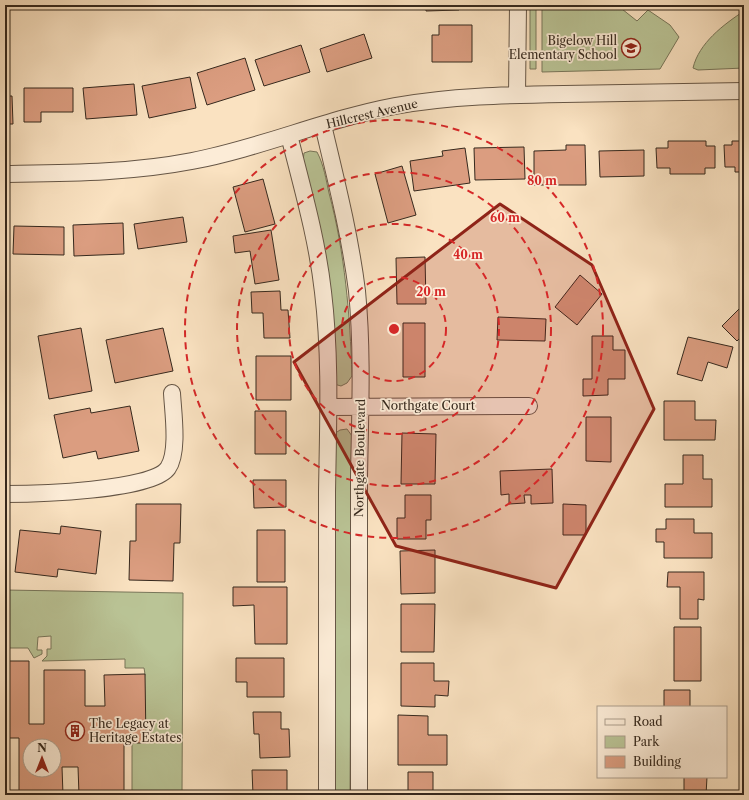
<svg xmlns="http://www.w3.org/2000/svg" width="749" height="800" viewBox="0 0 749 800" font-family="'Libre Caslon Text',serif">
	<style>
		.green { fill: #bac496; stroke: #78765a }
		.building { fill: #db9d80; stroke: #35281d; fill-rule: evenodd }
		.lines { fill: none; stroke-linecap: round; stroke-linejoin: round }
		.minor-casing { stroke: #665646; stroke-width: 18 }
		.minor { stroke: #fcecd7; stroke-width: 16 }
		.marked { fill: #8f2418; fill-opacity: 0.2; stroke: #8f2418; stroke-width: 3; stroke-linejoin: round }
		.ring { fill: none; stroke: #d62828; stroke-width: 2; stroke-dasharray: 7 5 }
		.labels { text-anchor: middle; stroke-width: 3.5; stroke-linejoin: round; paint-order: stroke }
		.poi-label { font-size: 12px; fill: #35281d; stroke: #fcecd7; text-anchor: end }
		.street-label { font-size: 12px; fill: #35281d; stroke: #fcecd7 }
		.centre { fill: #d62828; stroke: #fcecd7; stroke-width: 2 }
		.ring-label { font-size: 12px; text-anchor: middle; font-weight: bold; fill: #d62828; stroke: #fcecd7; stroke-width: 3.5; stroke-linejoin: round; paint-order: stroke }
	</style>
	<rect width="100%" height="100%" fill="#fae2c1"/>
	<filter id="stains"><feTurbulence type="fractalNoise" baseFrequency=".005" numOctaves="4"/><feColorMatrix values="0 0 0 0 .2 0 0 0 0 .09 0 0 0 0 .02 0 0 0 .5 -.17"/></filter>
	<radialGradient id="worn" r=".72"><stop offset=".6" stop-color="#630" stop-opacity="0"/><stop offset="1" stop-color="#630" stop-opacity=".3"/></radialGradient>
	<!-- green -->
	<path class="green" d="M 530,5 L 536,5 L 536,69 L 530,69 Z
		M 542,5 L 617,5 L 637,21 L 648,10 L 670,25 L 679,37 L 660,69 L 542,72 Z
		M 744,11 L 744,68 L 698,70 L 693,68 C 699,43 723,25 744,11 Z
		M 310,151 L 317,152 C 324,165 326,180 329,193 C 345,253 350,315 352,376 L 347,383 L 341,386 L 334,384 L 303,161 L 304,153 Z
		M 347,429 L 352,436 L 350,795 L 332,795 L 334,434 L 340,430 Z
		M 5,590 L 183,593 L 182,795 L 132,795 L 132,743 L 145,674 L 144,668 L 125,668 L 125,659 L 42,661 L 47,656 L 47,649 L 51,649 L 51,636 L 38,637 L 37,650 L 42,650 L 42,654 L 34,658 L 28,648 L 5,648 Z"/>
	<!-- building -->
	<path class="building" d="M 426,5 L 459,5 L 459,10 L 426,11 Z
		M 439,25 L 472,25 L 472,62 L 432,62 L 432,35 L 439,35 Z
		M 364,34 L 372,58 L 327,72 L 320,49 Z
		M 301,45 L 310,72 L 264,86 L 255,60 Z
		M 245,58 L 255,90 L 207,105 L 197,73 Z
		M 190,77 L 196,108 L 149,118 L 142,86 Z
		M 134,84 L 137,115 L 86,119 L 83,88 Z
		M 24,88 L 73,88 L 73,112 L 41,112 L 41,122 L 24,122 Z
		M 5,96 L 12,96 L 13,124 L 5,124 Z
		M 668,141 L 706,141 L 706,146 L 715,146 L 715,168 L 705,168 L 705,174 L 670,174 L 670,168 L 657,168 L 656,148 L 668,148 Z
		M 732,141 L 744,141 L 744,172 L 735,172 L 735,167 L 725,167 L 724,145 L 732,145 Z
		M 566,145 L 585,145 L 586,185 L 534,185 L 534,151 L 566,150 Z
		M 524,147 L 525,179 L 475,180 L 474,148 Z
		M 465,148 L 470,183 L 414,191 L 410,161 L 443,156 L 442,151 Z
		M 644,150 L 644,176 L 600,177 L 599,151 Z
		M 402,166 L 416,215 L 388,223 L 375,174 Z
		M 263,179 L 275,224 L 245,232 L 233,187 Z
		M 183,217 L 187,242 L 138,249 L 134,224 Z
		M 123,223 L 124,254 L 74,256 L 73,225 Z
		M 14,226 L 64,227 L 64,255 L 13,254 Z
		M 271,230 L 279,280 L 255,284 L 250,251 L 235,253 L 233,236 Z
		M 425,257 L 426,304 L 397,304 L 396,258 Z
		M 580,275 L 602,294 L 577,325 L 555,307 Z
		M 280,291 L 281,310 L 288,310 L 290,338 L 264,338 L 263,313 L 252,313 L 251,292 Z
		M 744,306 L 744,334 L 737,341 L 722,326 L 739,309 Z
		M 498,317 L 546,319 L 545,341 L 497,340 Z
		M 403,323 L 425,323 L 425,377 L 403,377 Z
		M 81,328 L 92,391 L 49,399 L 38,336 Z
		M 163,328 L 173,371 L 115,383 L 106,340 Z
		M 592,336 L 613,336 L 613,350 L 625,350 L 625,379 L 608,379 L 608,395 L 583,396 L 583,379 L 592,379 Z
		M 688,337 L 733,347 L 727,368 L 708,362 L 702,381 L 677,374 Z
		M 256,356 L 291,356 L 291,400 L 256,400 Z
		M 664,401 L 695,401 L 695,420 L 716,420 L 715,440 L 664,440 Z
		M 130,406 L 139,451 L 98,459 L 96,451 L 63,458 L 54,415 L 90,408 L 91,413 Z
		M 255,411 L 286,411 L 286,454 L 255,454 Z
		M 586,417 L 611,417 L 611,462 L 586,461 Z
		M 402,433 L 436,434 L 435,484 L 401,484 Z
		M 683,455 L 703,455 L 703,479 L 712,479 L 712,507 L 665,507 L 665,484 L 683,484 Z
		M 552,469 L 553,503 L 531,504 L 531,495 L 524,495 L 525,503 L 509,504 L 509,494 L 501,495 L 500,471 Z
		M 253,480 L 286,480 L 286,507 L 254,508 Z
		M 405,495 L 431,495 L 431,520 L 426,520 L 426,539 L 397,539 L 397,518 L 405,518 Z
		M 136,504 L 181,504 L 180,543 L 174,543 L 173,581 L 129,580 L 130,541 L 136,541 Z
		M 563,504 L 586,505 L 586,535 L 563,535 Z
		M 666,519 L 694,519 L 694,533 L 712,533 L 712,558 L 664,558 L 664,542 L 656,542 L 656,529 L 666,529 Z
		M 61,526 L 101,531 L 96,574 L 58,569 L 57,577 L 15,572 L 20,530 L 60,534 Z
		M 257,530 L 285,530 L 285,582 L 257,582 Z
		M 435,550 L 435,593 L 401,594 L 400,551 Z
		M 668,572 L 704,572 L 704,600 L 698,599 L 698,619 L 680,619 L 680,587 L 667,587 Z
		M 233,587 L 287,587 L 287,644 L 255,644 L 254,605 L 233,606 Z
		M 401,604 L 435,604 L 434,652 L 401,652 Z
		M 674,627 L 701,627 L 701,681 L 674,681 Z
		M 236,658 L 284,658 L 284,697 L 247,697 L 247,682 L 236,682 Z
		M 5,661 L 29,661 L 29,724 L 44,724 L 44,670 L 85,670 L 85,706 L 105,706 L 104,675 L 145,674 L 146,743 L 124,743 L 124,795 L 79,795 L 78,767 L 62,767 L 63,795 L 19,795 L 19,738 L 5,738 ZM 30,746 L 54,746 L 54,770 L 30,770 Z
		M 401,663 L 434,663 L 434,681 L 449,681 L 448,696 L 435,695 L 435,707 L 401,706 Z
		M 664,690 L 690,690 L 690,707 L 664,707 Z
		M 253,712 L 281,712 L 281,729 L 289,729 L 290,757 L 260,758 L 259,734 L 254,734 Z
		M 398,715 L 428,716 L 428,735 L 447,735 L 447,765 L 398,765 Z
		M 252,770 L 287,770 L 287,791 L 280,791 L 280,795 L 253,795 Z
		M 408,772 L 433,772 L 433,795 L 408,795 Z
		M 684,777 L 707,777 L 706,795 L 684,795 Z
		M 621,792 L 621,795 L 576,795 L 575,793 Z"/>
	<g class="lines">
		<!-- minor casing -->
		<g class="minor-casing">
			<path id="minor" d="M 517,95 L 518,5
				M 323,125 C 336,180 350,235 357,291 C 363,353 360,415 359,477 C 359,583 359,689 359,795
				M 289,135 C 302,187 317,238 323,292 C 331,358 328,425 327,492 C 327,593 327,694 327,795
				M 5,174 C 68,173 130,173 192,161 C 261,148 326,119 395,106 C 451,96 507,95 564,94 C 624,93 684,92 744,91
				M 328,407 L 529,406
				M 5,494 C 34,494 153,491 168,468 C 179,452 173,412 172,393"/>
		</g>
		<!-- minor -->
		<use href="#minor" class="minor"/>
	</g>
	<!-- marked area -->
	<path class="marked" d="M 500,204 L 592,265 L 654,409 L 556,588 L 396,546 L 294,362 Z"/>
	<!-- distance rings -->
	<g class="ring">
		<circle cx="394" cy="329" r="52"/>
		<circle cx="394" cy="329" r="105"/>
		<circle cx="394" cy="329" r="157"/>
		<circle cx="394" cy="329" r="209"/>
	</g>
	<!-- icons -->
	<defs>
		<g id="school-ring" transform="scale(1)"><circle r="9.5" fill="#fcecd7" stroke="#8f2418" stroke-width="1.5"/><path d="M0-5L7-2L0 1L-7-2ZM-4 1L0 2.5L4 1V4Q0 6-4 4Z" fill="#8f2418"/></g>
		<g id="building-ring" transform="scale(1)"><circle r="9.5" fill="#fcecd7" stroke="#8f2418" stroke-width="1.5"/><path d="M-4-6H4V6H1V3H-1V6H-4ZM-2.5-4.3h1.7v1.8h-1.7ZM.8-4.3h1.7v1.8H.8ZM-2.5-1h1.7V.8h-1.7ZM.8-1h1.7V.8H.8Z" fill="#8f2418"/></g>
	</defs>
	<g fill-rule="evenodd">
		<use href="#school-ring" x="631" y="48"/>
		<use href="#building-ring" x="75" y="731"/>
	</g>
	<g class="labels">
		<!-- poi labels -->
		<g class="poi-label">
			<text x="617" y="45">Bigelow Hill<tspan x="617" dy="14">Elementary School</tspan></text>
			<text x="89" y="728" text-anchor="start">The Legacy at<tspan x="89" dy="14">Heritage Estates</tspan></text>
		</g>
		<!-- street labels -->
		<g class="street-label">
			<text transform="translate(372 114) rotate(-13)" y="4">Hillcrest Avenue</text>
			<text x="428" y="410">Northgate Court</text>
			<text transform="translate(360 458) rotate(-89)" y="4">Northgate Boulevard</text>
		</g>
	</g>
	<circle cx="394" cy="329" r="6" class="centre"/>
	<g class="ring-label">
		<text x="542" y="185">80 m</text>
		<text x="505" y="222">60 m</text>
		<text x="468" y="259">40 m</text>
		<text x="431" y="296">20 m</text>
	</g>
	<!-- margin -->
	<rect width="749" height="800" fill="none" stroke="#fae2c1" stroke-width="20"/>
	<rect x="6" y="6" width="737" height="788" fill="none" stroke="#35281d" stroke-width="2"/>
	<rect x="10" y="10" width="729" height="780" fill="none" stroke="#35281d"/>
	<!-- legend -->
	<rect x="597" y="706" width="130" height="72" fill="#fcecd7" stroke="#ac9e8d"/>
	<rect x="605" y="719" width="20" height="6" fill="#fcecd7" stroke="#ac9e8d"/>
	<text x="633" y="726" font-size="12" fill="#35281d">Road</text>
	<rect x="605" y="736" width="20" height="12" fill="#bac496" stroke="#ac9e8d"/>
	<text x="633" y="746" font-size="12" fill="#35281d">Park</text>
	<rect x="605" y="756" width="20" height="12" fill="#db9d80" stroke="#ac9e8d"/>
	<text x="633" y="766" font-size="12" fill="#35281d">Building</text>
	<!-- north arrow -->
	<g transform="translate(42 758)"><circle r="19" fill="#fcecd7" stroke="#ac9e8d"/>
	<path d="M0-3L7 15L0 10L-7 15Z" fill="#8f2418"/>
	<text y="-6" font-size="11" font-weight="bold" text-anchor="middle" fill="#35281d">N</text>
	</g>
	<rect width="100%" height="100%" filter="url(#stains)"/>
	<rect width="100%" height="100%" fill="url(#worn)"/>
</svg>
